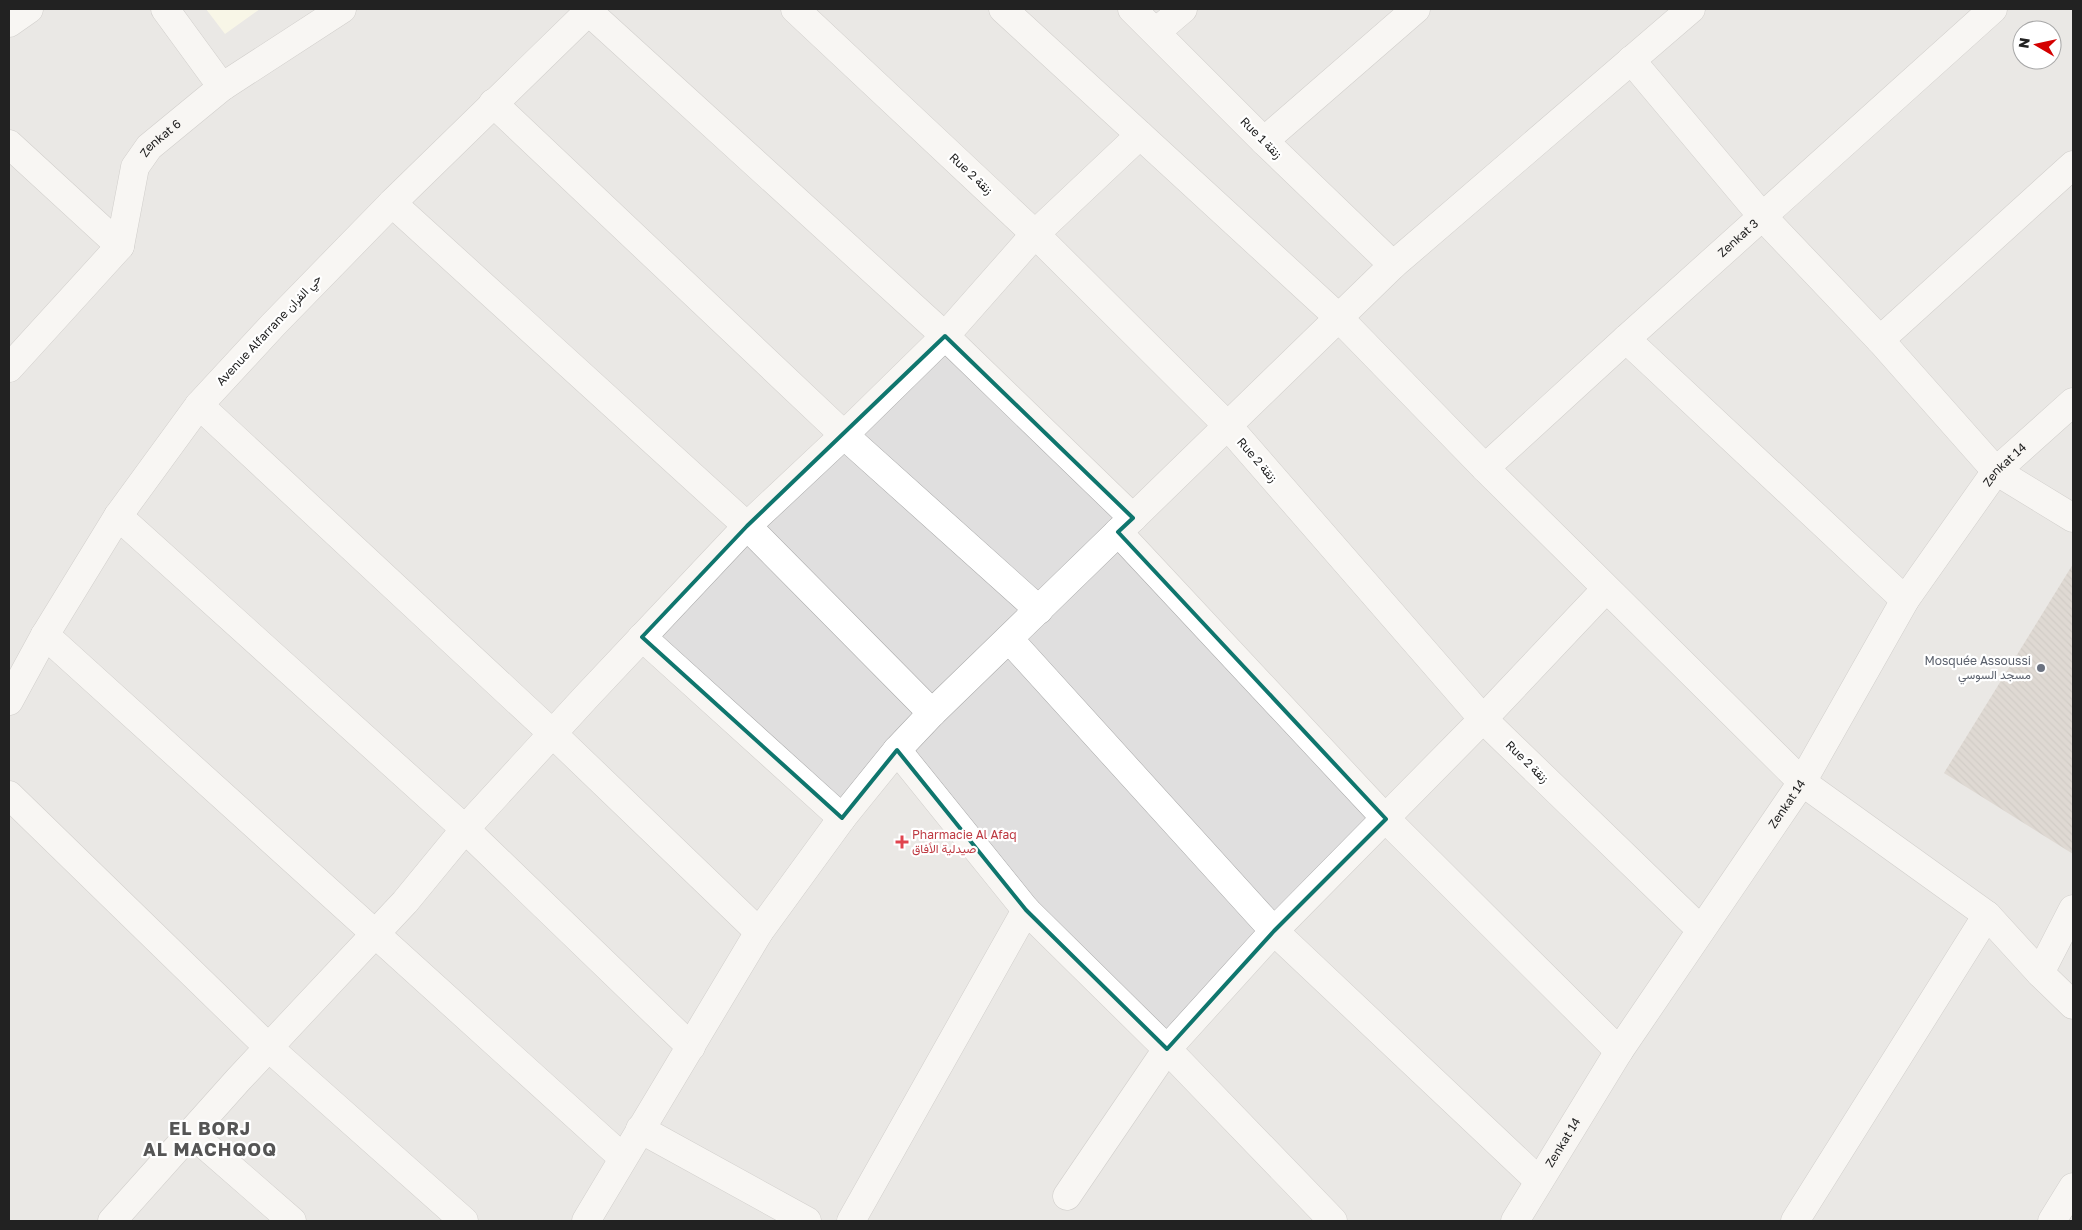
<svg xmlns="http://www.w3.org/2000/svg" width="2082" height="1230" viewBox="0 0 2082 1230" font-family="'Golos Text',Vazirmatn,sans-serif">
	<style>
		.residential { fill: #e0dfdf; fill-rule: evenodd }
		.education { fill: #ffffe5 }
		.building { fill: url(#building-back-hatch) }
		.lines { fill: none; stroke-linecap: round; stroke-linejoin: round }
		.minor-casing { stroke: #a9a9a9; stroke-width: 29 }
		.minor { stroke: #fff; stroke-width: 28 }
		.marked { fill: none; stroke: #0f766e; stroke-width: 4; stroke-linejoin: round }
		.worship-dot { fill: #6b7280; stroke: #fff; stroke-width: 2 }
		.health-dot { fill: #e0444e; stroke: #fff; stroke-width: 2 }
		.labels { text-anchor: middle; stroke-width: 4.5; stroke-linejoin: round; paint-order: stroke }
		.street-label { font-size: 12px; fill: #222; stroke: #fff }
		.worship-label { font-size: 12px; fill: #5b616d; stroke: #fff; text-anchor: end }
		.health-label { font-size: 12px; fill: #be3a42; stroke: #fff; text-anchor: start }
		.district-label { font-size: 18px; font-weight: bold; letter-spacing: 1px; fill: #555; stroke: #fff }
	</style>
	<defs>
		<pattern id="building-back-hatch" width="6" height="6" patternUnits="userSpaceOnUse" patternTransform="scale(1.25)"><rect width="6" height="6" fill="#c7bfb8"/><path d="M-1 5l2 2M0 0l6 6M5-1l2 2" fill="none" stroke="#aba49e"/></pattern>
	</defs>
	<rect width="100%" height="100%" fill="#f2efe9"/>
	<!-- residential -->
	<path class="residential" d="M 9,9 L 2073,9 L 2073,1221 L 9,1221 ZM 2022,30 L 2052,30 L 2052,60 L 2022,60 Z"/>
	<!-- education -->
	<path class="education" d="M 206,9 L 260,9 L 225,34 Z"/>
	<!-- building -->
	<path class="building" d="M 2073,564 L 2073,854 L 1944,773 Z"/>
	<g class="lines">
		<!-- minor casing -->
		<g class="minor-casing">
			<g id="minor">
				<path d="M 165,9 L 222,87"/>
				<path d="M 795,9 L 1035,234 L 1227,425 L 1483,719 L 1701,930"/>
				<path d="M 1003,9 L 1338,317 L 1485,468 L 1802,782 L 1987,915 L 2040,973 L 2073,1005"/>
				<path d="M 1132,9 L 1264,141 L 1393,265"/>
				<path d="M 588,11 L 945,336 L 1133,518"/>
				<path d="M 9,23 L 29,9"/>
				<path d="M 1156,32 L 1183,9"/>
				<path d="M 1631,60 L 1762,216 L 1880,340 L 1996,471 L 2073,518"/>
				<path d="M 493,103 L 844,435 L 1039,610"/>
				<path d="M 1264,141 L 1416,9"/>
				<path d="M 9,144 L 120,246"/>
				<path d="M 392,203 L 747,526 L 932,713"/>
				<path d="M 1626,339 L 1905,600"/>
				<path d="M 1880,340 L 2073,165"/>
				<path id="s1" d="M 9,368 L 120,246 L 135,167 L 149,147 L 222,87 L 342,9"/>
				<path d="M 199,405 L 553,734 L 759,932"/>
				<path id="s2" d="M 1485,468 L 1626,339 L 1993,9"/>
				<path d="M 118,516 L 465,829 L 691,1047"/>
				<path d="M 1118,532 L 1386,819 L 1619,1051"/>
				<path d="M 45,635 L 623,1158"/>
				<path d="M 642,637 L 842,818"/>
				<path d="M 1009,639 L 1274,931 L 1539,1181"/>
				<path d="M 9,701 L 45,635 L 118,516 L 199,405 L 273,325 L 392,203 L 591,9"/>
				<path d="M 897,750 L 1026,910 L 1167,1049 L 1333,1221"/>
				<path d="M 9,795 L 268,1047 L 464,1221"/>
				<path d="M 2040,973 L 2073,909"/>
				<path d="M 640,1129 L 807,1221"/>
				<path d="M 191,1133 L 292,1221"/>
				<path d="M 1067,1196 L 1167,1049 L 1274,931 L 1483,719 L 1606,589"/>
				<path d="M 112,1221 L 238,1080 L 405,902 L 465,829 L 586,697 L 747,526 L 844,435 L 945,336 L 1035,234 L 1140,135"/>
				<path d="M 586,1221 L 759,932 L 842,818 L 897,750 L 932,713 L 1393,265 L 1691,9"/>
				<path d="M 851,1221 L 1026,910"/>
				<path id="s3" d="M 1515,1221 L 1619,1051 L 1802,782 L 1905,600 L 1996,471 L 2073,402"/>
				<path d="M 1795,1221 L 1987,915"/>
				<path d="M 2052,1221 L 2073,1187"/>
			</g>
		</g>
		<!-- minor -->
		<use href="#minor" class="minor"/>
	</g>
	<!-- marked area -->
	<path d="M0 0H2082V1230H0ZM 945,336 L 1133,518 L 1118,532 L 1386,819 L 1274,931 L 1167,1049 L 1026,910 L 897,750 L 842,818 L 642,637 L 747,526 Z" fill="#f2efe9" fill-opacity=".55" fill-rule="evenodd"/>
	<path class="marked" d="M 945,336 L 1133,518 L 1118,532 L 1386,819 L 1274,931 L 1167,1049 L 1026,910 L 897,750 L 842,818 L 642,637 L 747,526 Z"/>
	<!-- markers -->
	<circle class="worship-dot" cx="2041" cy="668" r="5"/>
	<path class="health-dot" d="M899.5 834.5h5v5h5v5h-5v5h-5v-5h-5v-5h5z"/>
	<g class="labels">
		<!-- street labels -->
		<g class="street-label">
			<text transform="translate(1261 138) rotate(45)" y="4">Rue 1 زنقة</text>
			<text dy="4" stroke="none"><textPath href="#s1" startOffset="284">Zenkat 6</textPath></text>
			<text transform="translate(971 174) rotate(43)" y="4">Rue 2 زنقة</text>
			<text dy="4" stroke="none"><textPath href="#s2" startOffset="342">Zenkat 3</textPath></text>
			<text transform="translate(269 330) rotate(-47)" y="4">Avenue Alfarrane حي الفران</text>
			<text transform="translate(1257 460) rotate(49)" y="4">Rue 2 زنقة</text>
			<text dy="4" stroke="none"><textPath href="#s3" startOffset="902">Zenkat 14</textPath></text>
			<text transform="translate(1527 762) rotate(44)" y="4">Rue 2 زنقة</text>
			<text dy="4" stroke="none"><textPath href="#s3" startOffset="498">Zenkat 14</textPath></text>
			<text dy="4" stroke="none"><textPath href="#s3" startOffset="92">Zenkat 14</textPath></text>
		</g>
		<!-- worship labels -->
		<g class="worship-label">
			<text x="2031" y="665">Mosquée Assoussi<tspan x="2031" dy="14">مسجد السوسي</tspan></text>
		</g>
		<!-- health labels -->
		<g class="health-label">
			<text x="912" y="839">Pharmacie Al Afaq<tspan x="912" dy="14">صيدلية الاًفاق</tspan></text>
		</g>
		<!-- district labels -->
		<g class="district-label">
			<text x="210" y="1135">EL BORJ<tspan x="210" dy="21">AL MACHQOQ</tspan></text>
		</g>
	</g>
	<!-- border -->
	<rect width="2082" height="1230" fill="none" stroke="#222222" stroke-width="20"/>
	<!-- north arrow -->
	<g transform="translate(2037 45) rotate(279)"><circle r="24" fill="#ffffff" stroke="#a7a7a7"/>
	<path d="M0-4L9 19L0 12L-9 19Z" fill="#d40000"/>
	<text y="-8" font-size="14" font-weight="bold" text-anchor="middle" fill="#222222">N</text>
	</g>
</svg>
